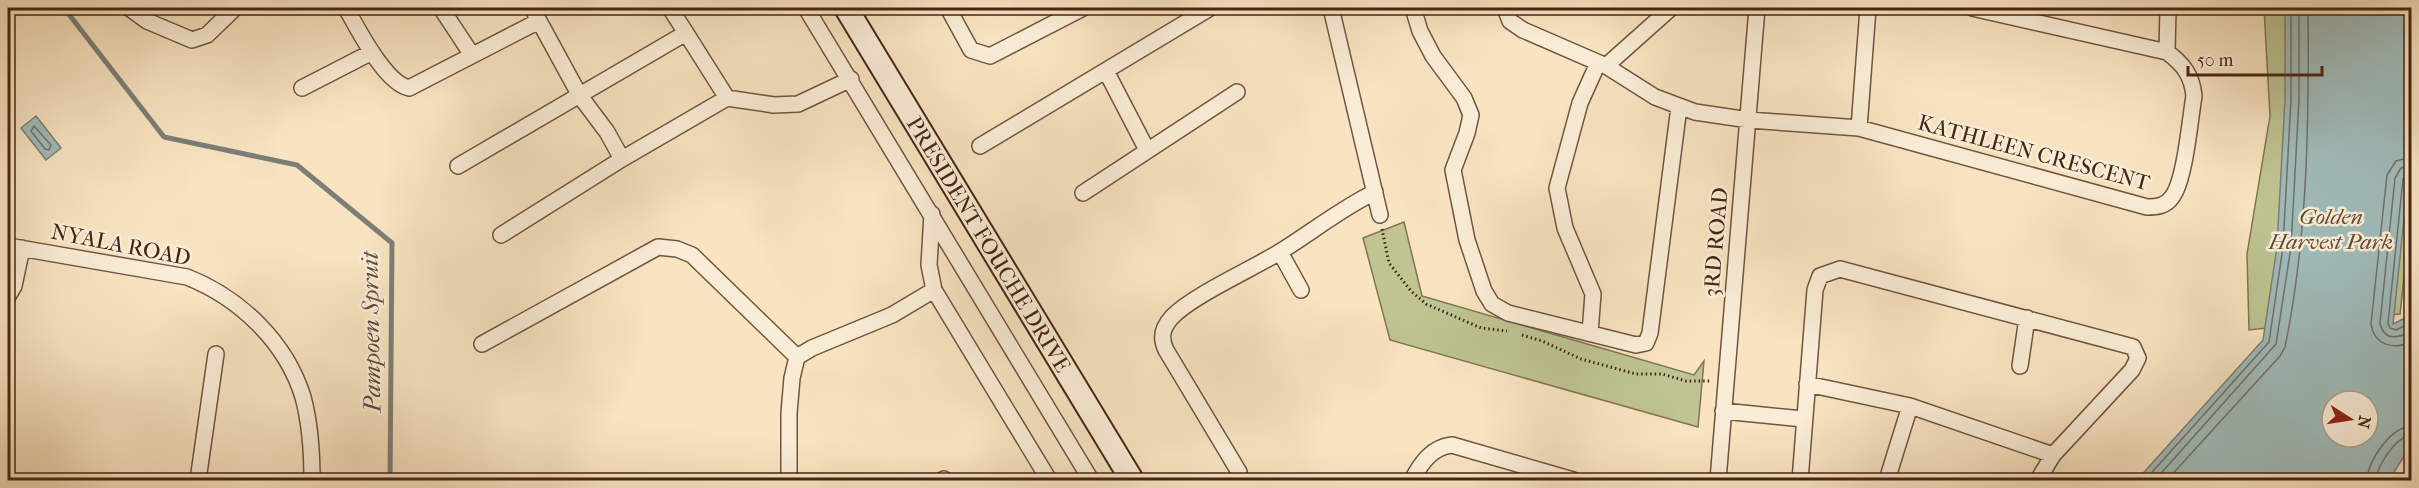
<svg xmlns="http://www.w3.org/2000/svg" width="2419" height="488" viewBox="0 0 2419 488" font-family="'IM FELL French Canon',serif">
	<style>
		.green { fill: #bec492; stroke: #827453; stroke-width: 1.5 }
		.water { fill: #a0bcbb; stroke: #7c7f78; stroke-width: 1.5; fill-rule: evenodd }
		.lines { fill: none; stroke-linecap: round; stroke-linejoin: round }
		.shore { stroke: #737068; stroke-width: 1.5 }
		.stream { stroke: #7c7f78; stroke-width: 5 }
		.street-casing { stroke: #72543f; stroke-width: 18 }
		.secondary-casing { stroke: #462414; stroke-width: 26 }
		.path { stroke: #462414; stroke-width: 3; stroke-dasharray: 1.5 3; stroke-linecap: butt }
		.street { stroke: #faedd7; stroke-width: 15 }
		.secondary { stroke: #faedd7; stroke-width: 22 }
		.labels { text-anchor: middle; stroke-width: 5; stroke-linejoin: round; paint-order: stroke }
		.street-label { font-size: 22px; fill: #462414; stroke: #faedd7 }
		.park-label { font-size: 22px; font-style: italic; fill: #644c34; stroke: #faedd7 }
		.water-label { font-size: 24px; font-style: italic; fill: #5c4a3e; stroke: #faedd7 }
	</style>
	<rect width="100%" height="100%" fill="#f8e4c1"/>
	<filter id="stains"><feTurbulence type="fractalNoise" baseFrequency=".00333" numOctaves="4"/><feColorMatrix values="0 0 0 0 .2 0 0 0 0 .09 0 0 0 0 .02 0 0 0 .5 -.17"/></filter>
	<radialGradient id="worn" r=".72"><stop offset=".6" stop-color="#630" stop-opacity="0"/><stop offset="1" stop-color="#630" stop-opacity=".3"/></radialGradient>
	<!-- green -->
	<path class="green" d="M 2264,8 L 2411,8 L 2412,205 L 2400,314 L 2249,330 L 2247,254 L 2270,116 Z
		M 1404,222 L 1422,296 L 1694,375 L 1704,361 L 1698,427 L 1390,340 L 1363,238 Z"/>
	<!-- water -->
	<path class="water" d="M 2285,8 L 2411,8 L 2411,152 L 2393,324 L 2411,315 L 2411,445 L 2389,480 L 2137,480 L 2263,340 L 2277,247 L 2285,99 ZM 2332,401 L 2368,401 L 2368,437 L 2332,437 Z
		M 36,116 L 61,148 L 46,160 L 21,128 Z"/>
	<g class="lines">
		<!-- shore -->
		<path class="shore" d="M 34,126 L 51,145 L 49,150 L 45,149 L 31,131 Z
			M 2412,157 L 2396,161 L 2387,175 L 2371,324 C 2374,345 2394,351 2412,341
			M 2412,166 L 2401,168 L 2395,178 L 2380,323 C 2384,342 2399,338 2412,331
			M 2412,173 L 2406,175 L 2403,179 L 2388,323 L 2390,328 L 2396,330 L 2412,322
			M 2145,480 L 2269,342 L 2283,247 L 2291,99 L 2291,8
			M 2155,480 L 2276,344 L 2291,247 L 2299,99 L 2299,8
			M 2167,480 L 2280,356 L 2285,347 C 2308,236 2309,120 2308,8
			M 2367,480 C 2368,461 2390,427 2412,426
			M 2376,480 C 2377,466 2396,436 2412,435"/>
		<!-- stream -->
		<path class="stream" d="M 64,8 L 164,137 L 297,165 L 392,243 L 390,480"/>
		<!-- street casing -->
		<g class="street-casing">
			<path id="street" d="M 129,8 L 147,21 L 192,40 L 207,35 L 235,8
				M 346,8 C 358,29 385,83 409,88 L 539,21
				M 441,8 L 472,55
				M 532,8 L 580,96 L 607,132 L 622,159
				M 670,8 L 686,33
				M 806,8 L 1091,480
				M 948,8 L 971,50 L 990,56 L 1083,8
				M 1331,8 L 1380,215
				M 1413,8 L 1420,31 L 1433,56 L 1464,98 L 1471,115 L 1467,133 L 1453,170 L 1467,240 L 1484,291 L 1492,304 L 1508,313 L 1636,345 L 1646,343 L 1650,333 L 1679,107
				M 1505,8 L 1510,21 L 1523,30 L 1606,66 L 1655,97 L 1695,112 L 1749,120 L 1859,128 L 2147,207 C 2157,207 2166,206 2172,197 C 2185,181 2190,119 2194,96 C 2192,75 2183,64 2167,52 L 1972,8
				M 2167,52 L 2168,8
				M 1606,66 L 1671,8
				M 1106,71 L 1147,150
				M 302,88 L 372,52
				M 1859,128 L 1868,8
				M 980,146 L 1210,8
				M 458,166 L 686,33 L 727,98
				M 1083,193 L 1237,92
				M 932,214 L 929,265 L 934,290 L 1049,480
				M 501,235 L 622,159 L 727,98 L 774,105 L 798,104 L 851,79
				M 8,246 L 187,277 C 240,298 286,342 303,397 C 310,423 312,454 312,480
				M 1280,252 L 1301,290
				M 8,296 L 14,286 L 22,248
				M 1590,333 L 1593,294 L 1565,228 L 1557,188 L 1580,103 L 1598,63
				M 482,344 L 658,247 L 677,249 L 692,255 L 797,357
				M 2020,366 L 2027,318
				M 1807,384 L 1910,406 L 1887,480
				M 1910,406 L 2053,455
				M 1723,411 L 1803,419
				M 1239,472 L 1166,350 C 1160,338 1162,328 1172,317 C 1192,296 1250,270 1278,253 C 1311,233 1340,209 1375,192
				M 198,480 L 216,354
				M 789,480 L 789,413 L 792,378 L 797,357 L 812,348 L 892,315 L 934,290
				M 942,480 L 944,479
				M 1412,480 C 1421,463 1432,447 1452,445 L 1573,480
				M 1718,480 L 1757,8
				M 1800,480 L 1815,290 L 1820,276 L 1840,269 L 2133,347 L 2138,358 L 2132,370 L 2053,455 L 2038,480"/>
		</g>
		<!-- secondary casing -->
		<g class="secondary-casing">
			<g id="secondary">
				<path id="s1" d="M 846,8 L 1132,480"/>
			</g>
		</g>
		<!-- path -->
		<path class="path" d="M 1382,229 L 1389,263 L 1411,291 L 1426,304 L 1481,328 L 1507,331
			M 1522,335 L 1542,341 L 1581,359 L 1636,374 L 1662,374 L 1686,381 L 1712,381"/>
		<!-- street -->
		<use href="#street" class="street"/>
		<!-- secondary -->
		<use href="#secondary" class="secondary"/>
	</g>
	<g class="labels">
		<!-- street labels -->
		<g class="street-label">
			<text transform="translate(2034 152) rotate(15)" y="8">KATHLEEN CRESCENT</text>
			<text transform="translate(1715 242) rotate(-85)" y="8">3RD ROAD</text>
			<text transform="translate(121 244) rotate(11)" y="8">NYALA ROAD</text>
			<text dy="8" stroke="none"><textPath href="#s1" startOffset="276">PRESIDENT FOUCHE DRIVE</textPath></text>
		</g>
		<!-- park labels -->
		<g class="park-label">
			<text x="2331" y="224">Golden<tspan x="2331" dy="25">Harvest Park</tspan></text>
		</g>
		<!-- water labels -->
		<g class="water-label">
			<text transform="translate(371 332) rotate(-91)" y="8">Pampoen Spruit</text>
		</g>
	</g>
	<!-- margin -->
	<rect width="2419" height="488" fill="none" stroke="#f8e4c1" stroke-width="30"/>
	<rect x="9" y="9" width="2401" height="470" fill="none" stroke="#462414" stroke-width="3"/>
	<rect x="15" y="15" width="2389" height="458" fill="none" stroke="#462414" stroke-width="1.5"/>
	<!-- north arrow -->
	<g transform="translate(2350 419) rotate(102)"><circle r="28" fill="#faedd7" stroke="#b29d89" stroke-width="1.5"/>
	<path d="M0-4.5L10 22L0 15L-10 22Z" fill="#8f2418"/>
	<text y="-9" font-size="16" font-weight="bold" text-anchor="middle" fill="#462414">N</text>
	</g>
	<!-- scale -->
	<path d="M2188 66v9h134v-9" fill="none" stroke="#462414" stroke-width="3"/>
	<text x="2197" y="66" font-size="18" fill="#462414" stroke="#faedd7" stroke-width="4.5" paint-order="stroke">50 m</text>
	<rect width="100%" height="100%" filter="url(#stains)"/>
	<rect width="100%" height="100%" fill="url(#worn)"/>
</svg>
